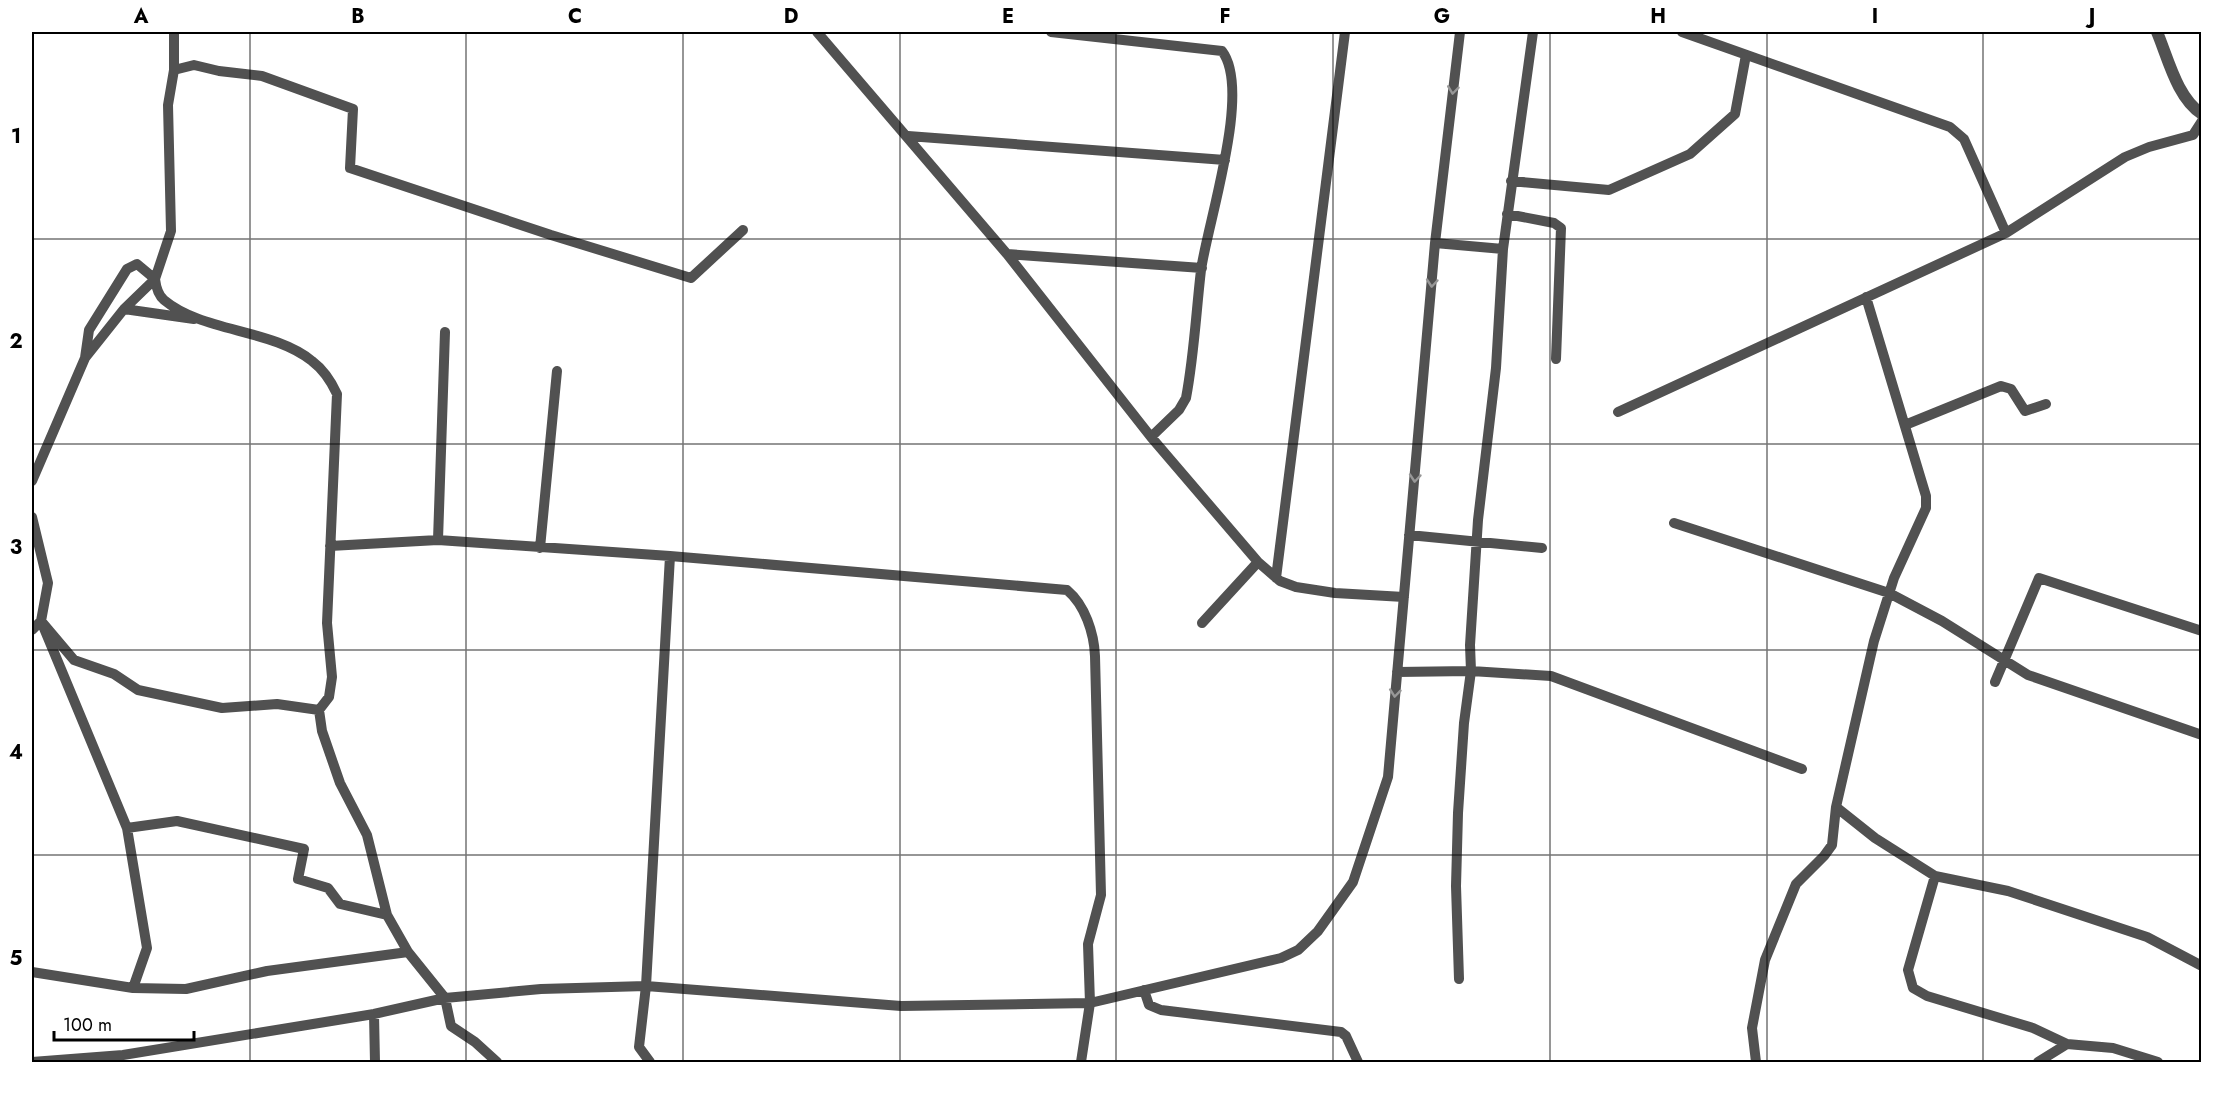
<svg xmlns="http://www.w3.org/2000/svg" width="2233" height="1094" viewBox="0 0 2233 1094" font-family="Jost,sans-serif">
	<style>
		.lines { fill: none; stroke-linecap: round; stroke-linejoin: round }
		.minor { stroke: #515151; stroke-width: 10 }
		.tertiary { stroke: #515151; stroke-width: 12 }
		.oneway { stroke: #979797 }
		.grid { fill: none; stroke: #000; stroke-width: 1.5; stroke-opacity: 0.55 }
		.neatline { fill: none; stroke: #000; stroke-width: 2 }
		.grid-label { font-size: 20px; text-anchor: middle; font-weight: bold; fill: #000 }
	</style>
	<rect width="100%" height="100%" fill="#fff"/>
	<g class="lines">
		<!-- minor -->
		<path class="minor" d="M 174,32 L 174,70 L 168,105 L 171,231 L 155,279 C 156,287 158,295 164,300 C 202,332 273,329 312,361 C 324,370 331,381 337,394 L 327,623 L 332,677 L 329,697 L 319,710 L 322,731 L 340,783 L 367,835 L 387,915 L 408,952 L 445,998 L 451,1026 L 475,1042 L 497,1062
			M 817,32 L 1007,254 L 1151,437 L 1258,562 L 1280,581 L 1296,587 L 1335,593 L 1404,597
			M 1051,32 L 1222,51 C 1252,90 1208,221 1201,270 C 1196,313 1194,356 1186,398 L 1179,410 L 1151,437
			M 1682,32 L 1950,127 L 1964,139 L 2006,233
			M 174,70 L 194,65 L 219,71 L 262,76 L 353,109 L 350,168 L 551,235 L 691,278 L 743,230
			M 908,136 L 1225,160
			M 1511,181 L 1609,190 L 1690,154 L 1735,114 L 1746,55
			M 1507,214 L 1554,223 L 1561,228 L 1556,359
			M 1435,243 L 1503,249
			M 1007,254 L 1202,268
			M 124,309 L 194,319
			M 1618,412 L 2006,233 L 2125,157 L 2149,147 L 2193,135 L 2202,121
			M 1905,425 L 2001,386 L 2011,389 L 2025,411 L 2046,404
			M 32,481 L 85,358 L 89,330 L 127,269 L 137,264 L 155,279 L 124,309 L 85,358
			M 32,517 L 48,583 L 41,621 L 127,828 L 147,948 L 133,988
			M 1674,523 L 1889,593 L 1942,621 L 2028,675 L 2202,735
			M 1409,535 L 1542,548
			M 438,540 L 445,332
			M 330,546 L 438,540 L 670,556 L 1067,590 C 1085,605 1094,633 1095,656 L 1101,895 L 1088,944 L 1090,1003 L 1081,1062
			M 540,548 L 557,371
			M 1276,578 L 1345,32
			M 1202,623 L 1258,562
			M 32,630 L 41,621 L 74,660 L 114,674 L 138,690 L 222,708 L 277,704 L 319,710
			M 1397,672 L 1471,671 L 1551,676 L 1802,769
			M 1995,682 L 2039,578 L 2202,631
			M 1836,807 L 1875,838 L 1935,876 L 2008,891 L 2147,937 L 2202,966
			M 127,828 L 177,821 L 304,849 L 298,879 L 328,888 L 340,904 L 387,915
			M 1935,876 L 1908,970 L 1913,988 L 1927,996 L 2033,1028 L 2067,1044 L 2113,1048 L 2158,1062
			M 32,972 L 133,988 L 186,989 L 267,971 L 408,952
			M 1459,979 L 1456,886 L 1458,813 L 1464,723 L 1471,671 L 1470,645 L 1478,520 L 1496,368 L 1503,249 L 1533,32
			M 1144,990 L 1149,1005 L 1161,1010 L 1341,1032 L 1346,1036 L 1358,1062
			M 374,1014 L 375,1062
			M 32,1062 L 123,1055 L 374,1014 L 445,998 L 541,989 L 646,986 L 901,1006 L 1090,1003 L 1281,958 L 1298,950 L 1318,931 L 1353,882 L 1388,777 L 1435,243 L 1460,32
			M 650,1062 L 639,1047 L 646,986 L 670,556
			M 1756,1062 L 1752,1028 L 1765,960 L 1796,884 L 1824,856 L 1832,845 L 1836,807 L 1874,641 L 1894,578 L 1926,508 L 1926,496 L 1866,297
			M 2038,1062 L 2067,1044"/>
		<!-- tertiary -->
		<path class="tertiary" d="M 2157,32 C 2168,58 2177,98 2202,114"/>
	</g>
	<!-- one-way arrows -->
	<defs><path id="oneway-chevron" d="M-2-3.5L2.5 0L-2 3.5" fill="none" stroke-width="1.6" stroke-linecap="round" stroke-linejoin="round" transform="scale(1.5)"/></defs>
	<g class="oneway">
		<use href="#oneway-chevron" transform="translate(1453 90) rotate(97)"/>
		<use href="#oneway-chevron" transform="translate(1432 283) rotate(95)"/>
		<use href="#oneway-chevron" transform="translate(1415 478) rotate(95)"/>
		<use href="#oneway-chevron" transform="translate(1395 693) rotate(96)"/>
	</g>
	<!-- grid -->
	<path class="grid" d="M 250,32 L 250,1062M 466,32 L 466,1062M 683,32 L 683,1062M 900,32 L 900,1062M 1116,32 L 1116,1062M 1333,32 L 1333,1062M 1550,32 L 1550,1062M 1767,32 L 1767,1062M 1983,32 L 1983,1062M 32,239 L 2202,239M 32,444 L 2202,444M 32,650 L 2202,650M 32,855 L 2202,855"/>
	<!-- border -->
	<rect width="2233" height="1094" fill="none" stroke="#ffffff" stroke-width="66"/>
	<!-- scale -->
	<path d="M54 1031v9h140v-9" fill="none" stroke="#000000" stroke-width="3"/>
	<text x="63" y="1031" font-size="18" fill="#000000" stroke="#ffffff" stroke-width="4.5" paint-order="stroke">100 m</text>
	<rect x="33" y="33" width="2167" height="1028" class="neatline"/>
	<g class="grid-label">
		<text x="141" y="23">A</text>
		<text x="358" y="23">B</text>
		<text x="575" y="23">C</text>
		<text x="791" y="23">D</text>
		<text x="1008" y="23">E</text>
		<text x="1225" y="23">F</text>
		<text x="1442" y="23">G</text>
		<text x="1658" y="23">H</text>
		<text x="1875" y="23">I</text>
		<text x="2092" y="23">J</text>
		<text x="16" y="143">1</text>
		<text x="16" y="348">2</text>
		<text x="16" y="554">3</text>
		<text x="16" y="759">4</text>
		<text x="16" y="965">5</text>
	</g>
</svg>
